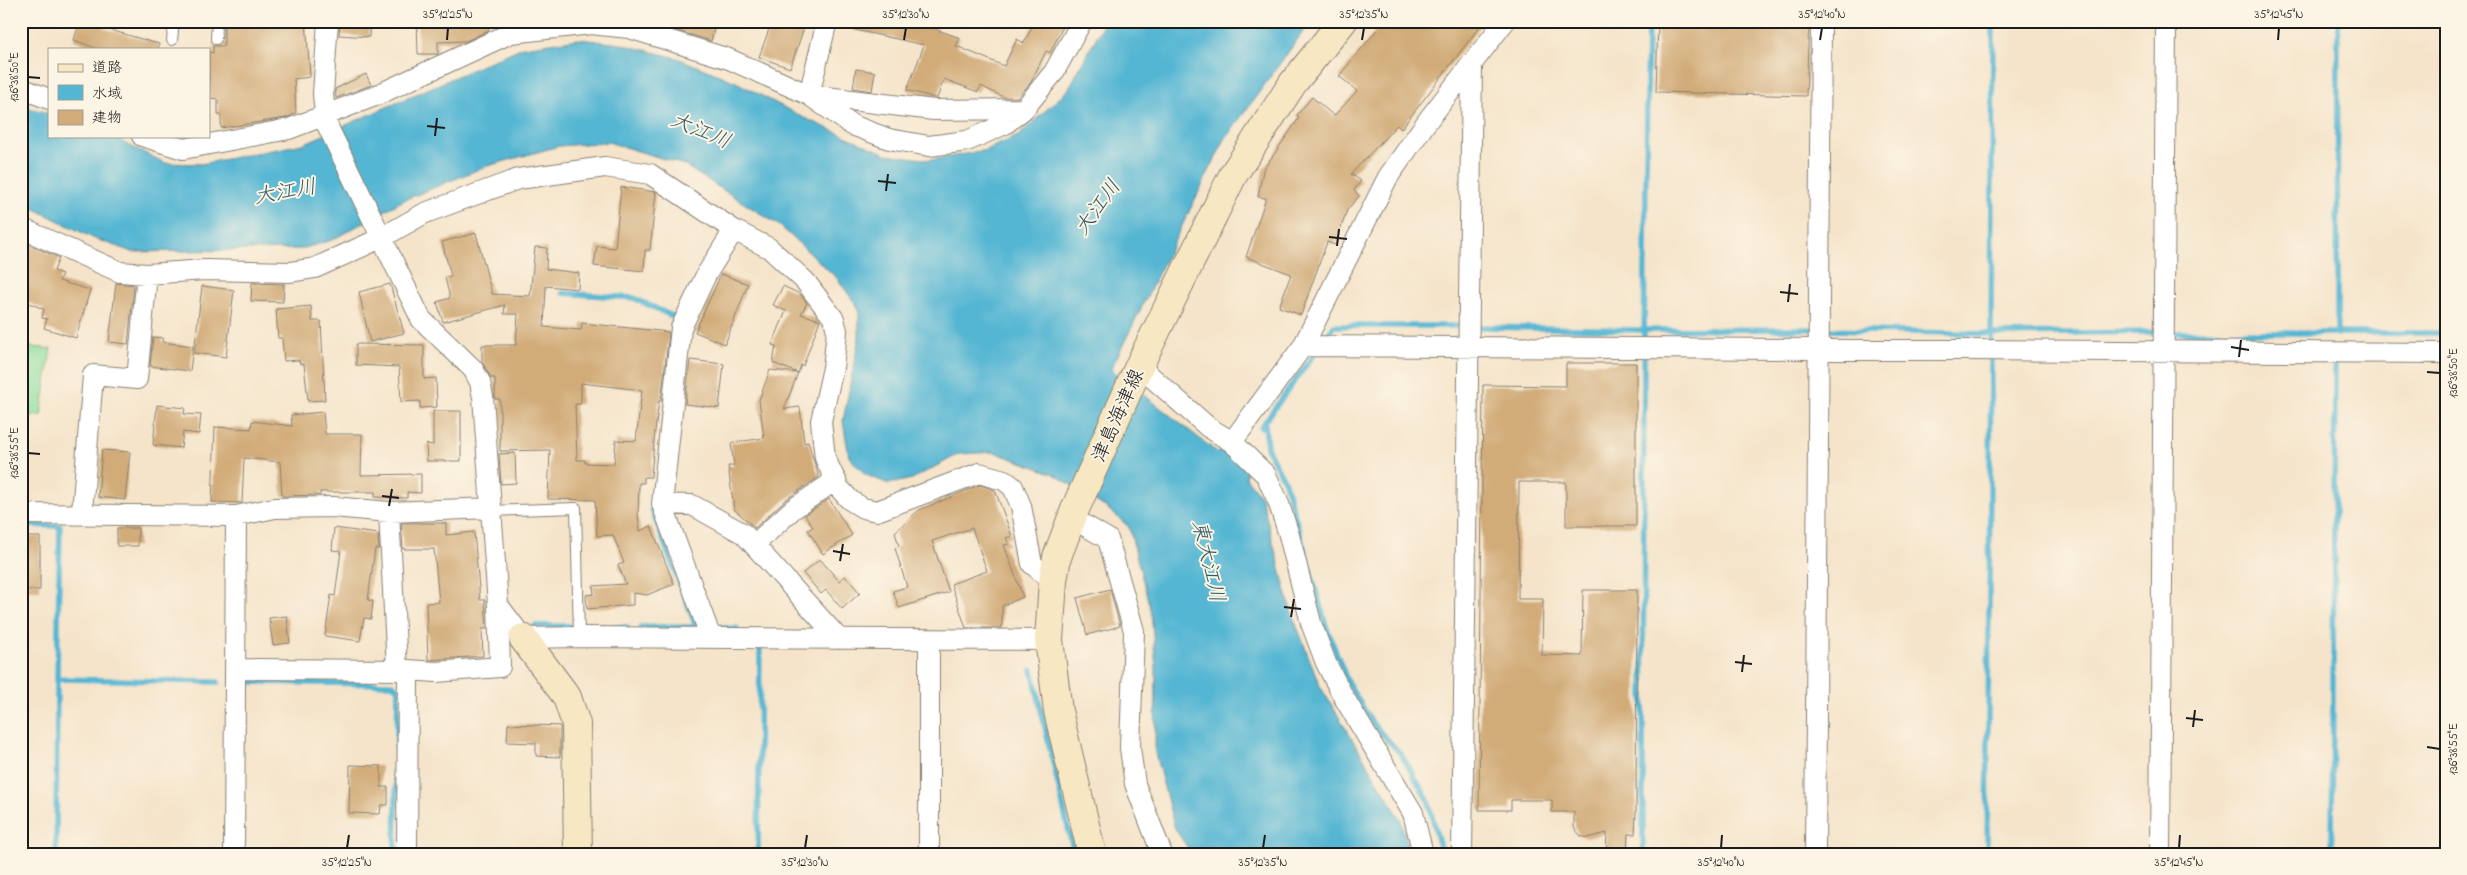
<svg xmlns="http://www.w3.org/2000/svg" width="2467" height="875" viewBox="0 0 2467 875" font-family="'Indie Flower','Klee One',sans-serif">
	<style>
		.green { fill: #8bdd9e; stroke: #547c5d }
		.water { fill: #55b6d3; stroke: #386978 }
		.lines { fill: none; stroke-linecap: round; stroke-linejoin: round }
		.stream { stroke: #55b6d3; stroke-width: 5.5 }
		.building { fill: #d1ab78; fill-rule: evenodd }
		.lane-casing { stroke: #888073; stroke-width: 12 }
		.street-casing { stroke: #888073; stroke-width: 22 }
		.secondary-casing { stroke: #888073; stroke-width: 30 }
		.lane { stroke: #fff; stroke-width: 10 }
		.street { stroke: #fff; stroke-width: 20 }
		.secondary { stroke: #f8e7c3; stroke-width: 28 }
		.ticks { fill: none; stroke: #1c1c1c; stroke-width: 2 }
		.labels { text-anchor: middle; stroke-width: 4; stroke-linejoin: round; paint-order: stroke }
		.street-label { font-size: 20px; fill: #1c1c1c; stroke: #fcf5e5 }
		.water-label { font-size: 21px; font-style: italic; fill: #335a65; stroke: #fcf5e5 }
		.neatline { fill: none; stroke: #1c1c1c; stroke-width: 2 }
		.ticks-label { font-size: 12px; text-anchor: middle; fill: #1c1c1c }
	</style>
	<rect width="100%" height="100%" fill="#fcf5e5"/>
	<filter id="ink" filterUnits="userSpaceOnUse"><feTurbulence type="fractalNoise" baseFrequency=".02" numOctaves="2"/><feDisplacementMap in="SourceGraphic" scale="10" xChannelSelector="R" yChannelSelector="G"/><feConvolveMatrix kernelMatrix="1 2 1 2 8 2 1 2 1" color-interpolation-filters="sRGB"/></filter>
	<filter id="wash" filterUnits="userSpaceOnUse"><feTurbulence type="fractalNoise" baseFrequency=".0096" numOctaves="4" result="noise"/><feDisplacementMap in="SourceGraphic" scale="20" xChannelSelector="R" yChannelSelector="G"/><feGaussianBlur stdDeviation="1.12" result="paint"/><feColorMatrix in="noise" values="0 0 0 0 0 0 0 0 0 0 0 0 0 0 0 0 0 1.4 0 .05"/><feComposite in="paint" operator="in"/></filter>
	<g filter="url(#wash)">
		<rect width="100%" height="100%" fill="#f5e4ca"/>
		<!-- green -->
		<path class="green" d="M 21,346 L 51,349 L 41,416 L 21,415 Z"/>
		<!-- water -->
		<path class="water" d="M 1105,21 L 1311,21 L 1225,139 L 1111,369 L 1218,453 L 1229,446 L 1247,465 L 1246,478 L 1261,497 L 1292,614 L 1320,686 L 1400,818 L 1410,854 L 1192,854 L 1175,829 L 1155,753 L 1156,668 L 1151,612 L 1129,527 L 1108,509 L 1054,474 L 994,452 L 959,454 L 912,479 L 889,484 L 866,475 L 849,457 L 843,421 L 859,338 L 859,309 L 837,278 L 780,226 L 684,165 L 608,142 L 559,146 L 484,167 L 404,200 L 332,240 L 301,249 L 132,252 L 93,238 L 21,202 L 21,106 L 49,113 L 49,136 L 110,136 L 165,163 L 201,164 L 303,144 L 523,47 L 579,39 L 621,44 L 677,58 L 736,82 L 802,117 L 886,154 L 931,160 L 983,151 L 1018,136 L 1068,90 Z"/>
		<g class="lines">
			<!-- stream -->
			<path class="stream" d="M 563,293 L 634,298 L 676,318 L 674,323
				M 1478,327 L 1644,330 L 1811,329
				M 1827,330 L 1991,334 L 2154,332
				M 2172,333 L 2446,333
				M 2337,334 L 2338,21
				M 1326,337 L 1334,326 L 1460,326
				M 1644,340 L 1648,21
				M 1991,341 L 1993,21
				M 1265,422 L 1267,448 L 1285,482 L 1327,629 L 1348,683 L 1373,724 L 1400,753 L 1428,800 L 1440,848
				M 1261,427 L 1313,356
				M 21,525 L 60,526 L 57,679 L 218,682
				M 535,626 L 569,626
				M 589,626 L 602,626
				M 612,627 L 627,627
				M 641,627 L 696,627 L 652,510
				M 720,628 L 737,628
				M 1032,670 L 1074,854
				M 244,682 L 392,684 L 398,688 L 395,854
				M 56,854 L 57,679
				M 758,854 L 760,649
				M 1643,854 L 1644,358
				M 1987,854 L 1991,359
				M 2332,854 L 2335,363"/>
		</g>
		<g id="blocks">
			<!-- building -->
			<path class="building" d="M 80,21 L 106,21 L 103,28 L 159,44 L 158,49 L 98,49 L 74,40 Z
				M 306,21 L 310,77 L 294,79 L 296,113 L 286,118 L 221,128 L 221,115 L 218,115 L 218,99 L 209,98 L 209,52 L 213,53 L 213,46 L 224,46 L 224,22 Z
				M 340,21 L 370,21 L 369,37 L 339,35 Z
				M 417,21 L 487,21 L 489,30 L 466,41 L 438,42 L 438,54 L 418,54 Z
				M 670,21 L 710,21 L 709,28 L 714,29 L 711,41 L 668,28 Z
				M 772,21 L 784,21 L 804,28 L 790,68 L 759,57 Z
				M 846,21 L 904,21 L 932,28 L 960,38 L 956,46 L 1004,66 L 1017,39 L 1024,43 L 1035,21 L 1066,21 L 1050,53 L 1046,51 L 1031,82 L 1018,97 L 1003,97 L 981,86 L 978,92 L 944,79 L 937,98 L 935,98 L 907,90 L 924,45 L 846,28 Z
				M 1384,21 L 1484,21 L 1401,129 L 1397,125 L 1351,174 L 1361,181 L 1354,190 L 1359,196 L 1347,210 L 1335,245 L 1327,242 L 1301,315 L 1279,307 L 1291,274 L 1246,257 L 1266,198 L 1258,197 L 1263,170 L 1299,118 L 1297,115 L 1312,97 L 1334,116 L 1357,91 L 1339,76 Z
				M 1658,21 L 1809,21 L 1806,96 L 1656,92 Z
				M 856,69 L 875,72 L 872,91 L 853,88 Z
				M 366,74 L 371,85 L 336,98 L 335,89 Z
				M 621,187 L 656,192 L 650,250 L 645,250 L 644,271 L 594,266 L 597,246 L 615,248 Z
				M 476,233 L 492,294 L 530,296 L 535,247 L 547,248 L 546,269 L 579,273 L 578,289 L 546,286 L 544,327 L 581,330 L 582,323 L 669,332 L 661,401 L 659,401 L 655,431 L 651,477 L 644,477 L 644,483 L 639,483 L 638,515 L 640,531 L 651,526 L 674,584 L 647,595 L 633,593 L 633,605 L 587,609 L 586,595 L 594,594 L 593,586 L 626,584 L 618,565 L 624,563 L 613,535 L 597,536 L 595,500 L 548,499 L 550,450 L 500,451 L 500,399 L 495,399 L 495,378 L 491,378 L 482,362 L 482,345 L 516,345 L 518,314 L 504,314 L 505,305 L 443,322 L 437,302 L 450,298 L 445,278 L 451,276 L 442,242 ZM 581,383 L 642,390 L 636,441 L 616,440 L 614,464 L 585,463 L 585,460 L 577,460 L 575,404 L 581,404 Z
				M 21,241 L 59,258 L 54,271 L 62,274 L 59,281 L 90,290 L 76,338 L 44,328 L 47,319 L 42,318 L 44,309 L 21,300 Z
				M 721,274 L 748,284 L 725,344 L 695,332 Z
				M 116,283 L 134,285 L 128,344 L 109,342 Z
				M 252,283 L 284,284 L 283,302 L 251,301 Z
				M 390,284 L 404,333 L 370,342 L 359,292 Z
				M 202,286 L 234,290 L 226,357 L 194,353 Z
				M 783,286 L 800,294 L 807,303 L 801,314 L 820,320 L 803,366 L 801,365 L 798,373 L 773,363 L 776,346 L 772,345 L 786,311 L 773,305 Z
				M 311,306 L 312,321 L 321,321 L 325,400 L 308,401 L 304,364 L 300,364 L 299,360 L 284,361 L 282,338 L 278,338 L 276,309 Z
				M 153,337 L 163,338 L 162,342 L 193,346 L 190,371 L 150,366 Z
				M 356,344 L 424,345 L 424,379 L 436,378 L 437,407 L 420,408 L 420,401 L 401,402 L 399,367 L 356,365 Z
				M 690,360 L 724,364 L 719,408 L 685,404 Z
				M 1566,363 L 1636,363 L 1636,526 L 1566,526 L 1566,482 L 1519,482 L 1518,599 L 1543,599 L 1542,655 L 1582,656 L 1583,590 L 1637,590 L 1636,813 L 1635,834 L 1628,834 L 1627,854 L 1606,854 L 1607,833 L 1587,838 L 1581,836 L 1574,828 L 1574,812 L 1552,812 L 1552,800 L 1511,800 L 1511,810 L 1479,810 L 1483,385 L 1566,386 Z
				M 770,370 L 798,373 L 784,409 L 800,407 L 804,443 L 808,442 L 819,477 L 785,500 L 755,528 L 734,509 L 728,466 L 734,466 L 731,443 L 764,438 L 759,400 Z
				M 157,405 L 185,408 L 184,414 L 201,415 L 199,434 L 183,432 L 181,448 L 153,445 Z
				M 433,411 L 461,411 L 461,461 L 427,461 L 426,444 L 433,445 Z
				M 323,412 L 325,434 L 362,434 L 361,475 L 421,474 L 421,493 L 407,492 L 407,498 L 375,497 L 375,492 L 320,492 L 320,495 L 282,496 L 280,462 L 244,458 L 242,503 L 212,502 L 215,427 L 251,429 L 252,421 L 292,426 L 291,415 Z
				M 102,450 L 130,452 L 125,500 L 98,497 Z
				M 515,453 L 516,483 L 501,484 L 499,454 Z
				M 980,485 L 995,490 L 999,501 L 1012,536 L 1006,538 L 1009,544 L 1004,545 L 1023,597 L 1002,606 L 1002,628 L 966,628 L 951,584 L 987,571 L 972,528 L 932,541 L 949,592 L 899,608 L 893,591 L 907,587 L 895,548 L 899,546 L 895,532 L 919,510 Z
				M 829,499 L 852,535 L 823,554 L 808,530 L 813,527 L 805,515 Z
				M 401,523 L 446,523 L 446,535 L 474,532 L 480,600 L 485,600 L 487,629 L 482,629 L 483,656 L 428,660 L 426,603 L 439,602 L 434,549 L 403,549 Z
				M 117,528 L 138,528 L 138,546 L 117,546 Z
				M 334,528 L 378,534 L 379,549 L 375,549 L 368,600 L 373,601 L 371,619 L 364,618 L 360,641 L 325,636 L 331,595 L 335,596 L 341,551 L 332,550 Z
				M 21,537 L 40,537 L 40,590 L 21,590 Z
				M 820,559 L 839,581 L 845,576 L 860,593 L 842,609 L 826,590 L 821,594 L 803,573 Z
				M 1110,589 L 1120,626 L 1087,635 L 1077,598 Z
				M 287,616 L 290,643 L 273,645 L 269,618 Z
				M 508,724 L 560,726 L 560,757 L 536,756 L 536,743 L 507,742 Z
				M 350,765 L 381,766 L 381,787 L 388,787 L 388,805 L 381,805 L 380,814 L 349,813 Z"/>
		</g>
	</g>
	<g filter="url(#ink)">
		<use href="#blocks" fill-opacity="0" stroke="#888073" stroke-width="1"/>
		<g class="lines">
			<!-- lane casing -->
			<g class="lane-casing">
				<path id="lane" d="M 216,39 L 217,21
					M 172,40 L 174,21
					M 491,511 L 576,508 L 579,637"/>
			</g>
			<!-- street casing -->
			<g class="street-casing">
				<path id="street" d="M 328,21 L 323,94 L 326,123 L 421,319 L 473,369 L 480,382 L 483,397 L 498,605 L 523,638 L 579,637 L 1049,640
					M 827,21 L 809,95 L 934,110 L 1024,109 L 1054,72 L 1082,21
					M 21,88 L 49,99
					M 142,136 L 183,149 L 289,129 L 375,96 L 511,33 L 591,24 L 629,28 L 729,59 L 809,95 L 852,125 L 889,139 L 929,146 L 967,141 L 1005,124 L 1024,109
					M 21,228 L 120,272 L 147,274 L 205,270 L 290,272 L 315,268 L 381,238 L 425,213 L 518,179 L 605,167 L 650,174 L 734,230 L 769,248 L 805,281 L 834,319 L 837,331 L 833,368 L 821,421 L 825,458 L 839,488 L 850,500 L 863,508 L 877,511 L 979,473 L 1004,480 L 1013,487 L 1021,506 L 1032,564 L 1053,581
					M 1303,346 L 2446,353
					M 1139,366 L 1208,427 L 1232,442
					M 662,504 L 692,505 L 744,534 L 839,639
					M 389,512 L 397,670
					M 82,513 L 93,375 L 137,379 L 147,274
					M 21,514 L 236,516 L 275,508 L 333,507 L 389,512 L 491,508
					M 1084,525 L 1108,539 L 1134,631 L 1130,748 L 1135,784 L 1162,854
					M 754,545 L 793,509 L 836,480
					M 711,638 L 662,504 L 681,328 L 706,275 L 734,230
					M 235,669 L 408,670
					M 234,854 L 236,516
					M 407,854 L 408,670 L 436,672 L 500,667 L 498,605
					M 929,854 L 929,640
					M 1423,854 L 1413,813 L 1343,696 L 1326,663 L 1311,623 L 1289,535 L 1278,501 L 1266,475 L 1232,442 L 1303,346 L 1388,177 L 1428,120 L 1505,21
					M 1462,854 L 1472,64
					M 1815,854 L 1821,21
					M 2160,854 L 2166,21"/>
			</g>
			<!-- secondary casing -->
			<g class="secondary-casing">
				<path id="secondary" d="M 523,638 L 567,697 L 576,724 L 578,854
					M 1092,854 L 1058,711 L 1049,640 L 1053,581 L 1057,557 L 1076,507 L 1139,366 L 1233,175 L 1293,83 L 1343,21"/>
			</g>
			<!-- lane -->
			<use href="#lane" class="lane"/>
			<!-- street -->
			<use href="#street" class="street"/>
			<!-- secondary -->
			<use href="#secondary" class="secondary"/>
		</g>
	</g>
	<!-- ticks -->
	<path class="ticks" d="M 447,40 L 448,28M 904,40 L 906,28M 1362,40 L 1364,28M 1820,40 L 1822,28M 2278,40 L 2279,28M 28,77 L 40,78M 427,126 L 445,128M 435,136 L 437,118M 878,181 L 896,183M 886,191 L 888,174M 1329,237 L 1347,239M 1337,246 L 1339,229M 1780,292 L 1798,294M 1788,302 L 1790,284M 2231,347 L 2249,350M 2239,357 L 2241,340M 2427,372 L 2440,373M 28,453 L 40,454M 382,496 L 399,498M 389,506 L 392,489M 833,551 L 850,554M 840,561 L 843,544M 1284,607 L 1301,609M 1291,617 L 1294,599M 1735,662 L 1752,664M 1742,672 L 1744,655M 2186,718 L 2203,720M 2193,727 L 2195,710M 2427,747 L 2440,749M 347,848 L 349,835M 805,848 L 807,835M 1263,848 L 1265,835M 1721,848 L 1722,835M 2179,848 L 2180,835"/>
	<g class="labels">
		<!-- street labels -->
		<g class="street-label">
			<text transform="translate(1117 415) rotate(-66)" y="7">津島海津線</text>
		</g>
		<!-- water labels -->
		<g class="water-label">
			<text transform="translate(701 130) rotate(23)" y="7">大江川</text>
			<text transform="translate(285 191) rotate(-10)" y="7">大江川</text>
			<text transform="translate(1097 207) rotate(-54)" y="7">大江川</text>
			<text transform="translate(1209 561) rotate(77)" y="7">東大江川</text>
		</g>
	</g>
	<!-- margin -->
	<rect width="2467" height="875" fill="none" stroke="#fcf5e5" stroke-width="55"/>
	<!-- legend -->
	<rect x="48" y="48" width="162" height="90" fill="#fcf5e5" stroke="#a29e95"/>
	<rect x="58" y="64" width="25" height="8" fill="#f8e7c3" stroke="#a29e95"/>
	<text x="92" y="72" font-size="15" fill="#1c1c1c">道路</text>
	<rect x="58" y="85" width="25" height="15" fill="#55b6d3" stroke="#a29e95"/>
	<text x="92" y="98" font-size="15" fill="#1c1c1c">水域</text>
	<rect x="58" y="110" width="25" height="15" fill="#d1ab78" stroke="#a29e95"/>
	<text x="92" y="122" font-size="15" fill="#1c1c1c">建物</text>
	<rect x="28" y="28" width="2412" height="820" class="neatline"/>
	<g class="ticks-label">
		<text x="448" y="18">35°12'25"N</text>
		<text x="906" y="18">35°12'30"N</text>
		<text x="1364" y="18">35°12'35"N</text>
		<text x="1822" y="18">35°12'40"N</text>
		<text x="2279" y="18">35°12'45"N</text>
		<text transform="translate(14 77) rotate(-90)" y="4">136°38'50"E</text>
		<text transform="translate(2453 373) rotate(-90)" y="4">136°38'50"E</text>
		<text transform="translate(14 453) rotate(-90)" y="4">136°38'55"E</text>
		<text transform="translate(2453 749) rotate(-90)" y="4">136°38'55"E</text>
		<text x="347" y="866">35°12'25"N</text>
		<text x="805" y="866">35°12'30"N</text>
		<text x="1263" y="866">35°12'35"N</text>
		<text x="1721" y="866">35°12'40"N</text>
		<text x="2179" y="866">35°12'45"N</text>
	</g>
</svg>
